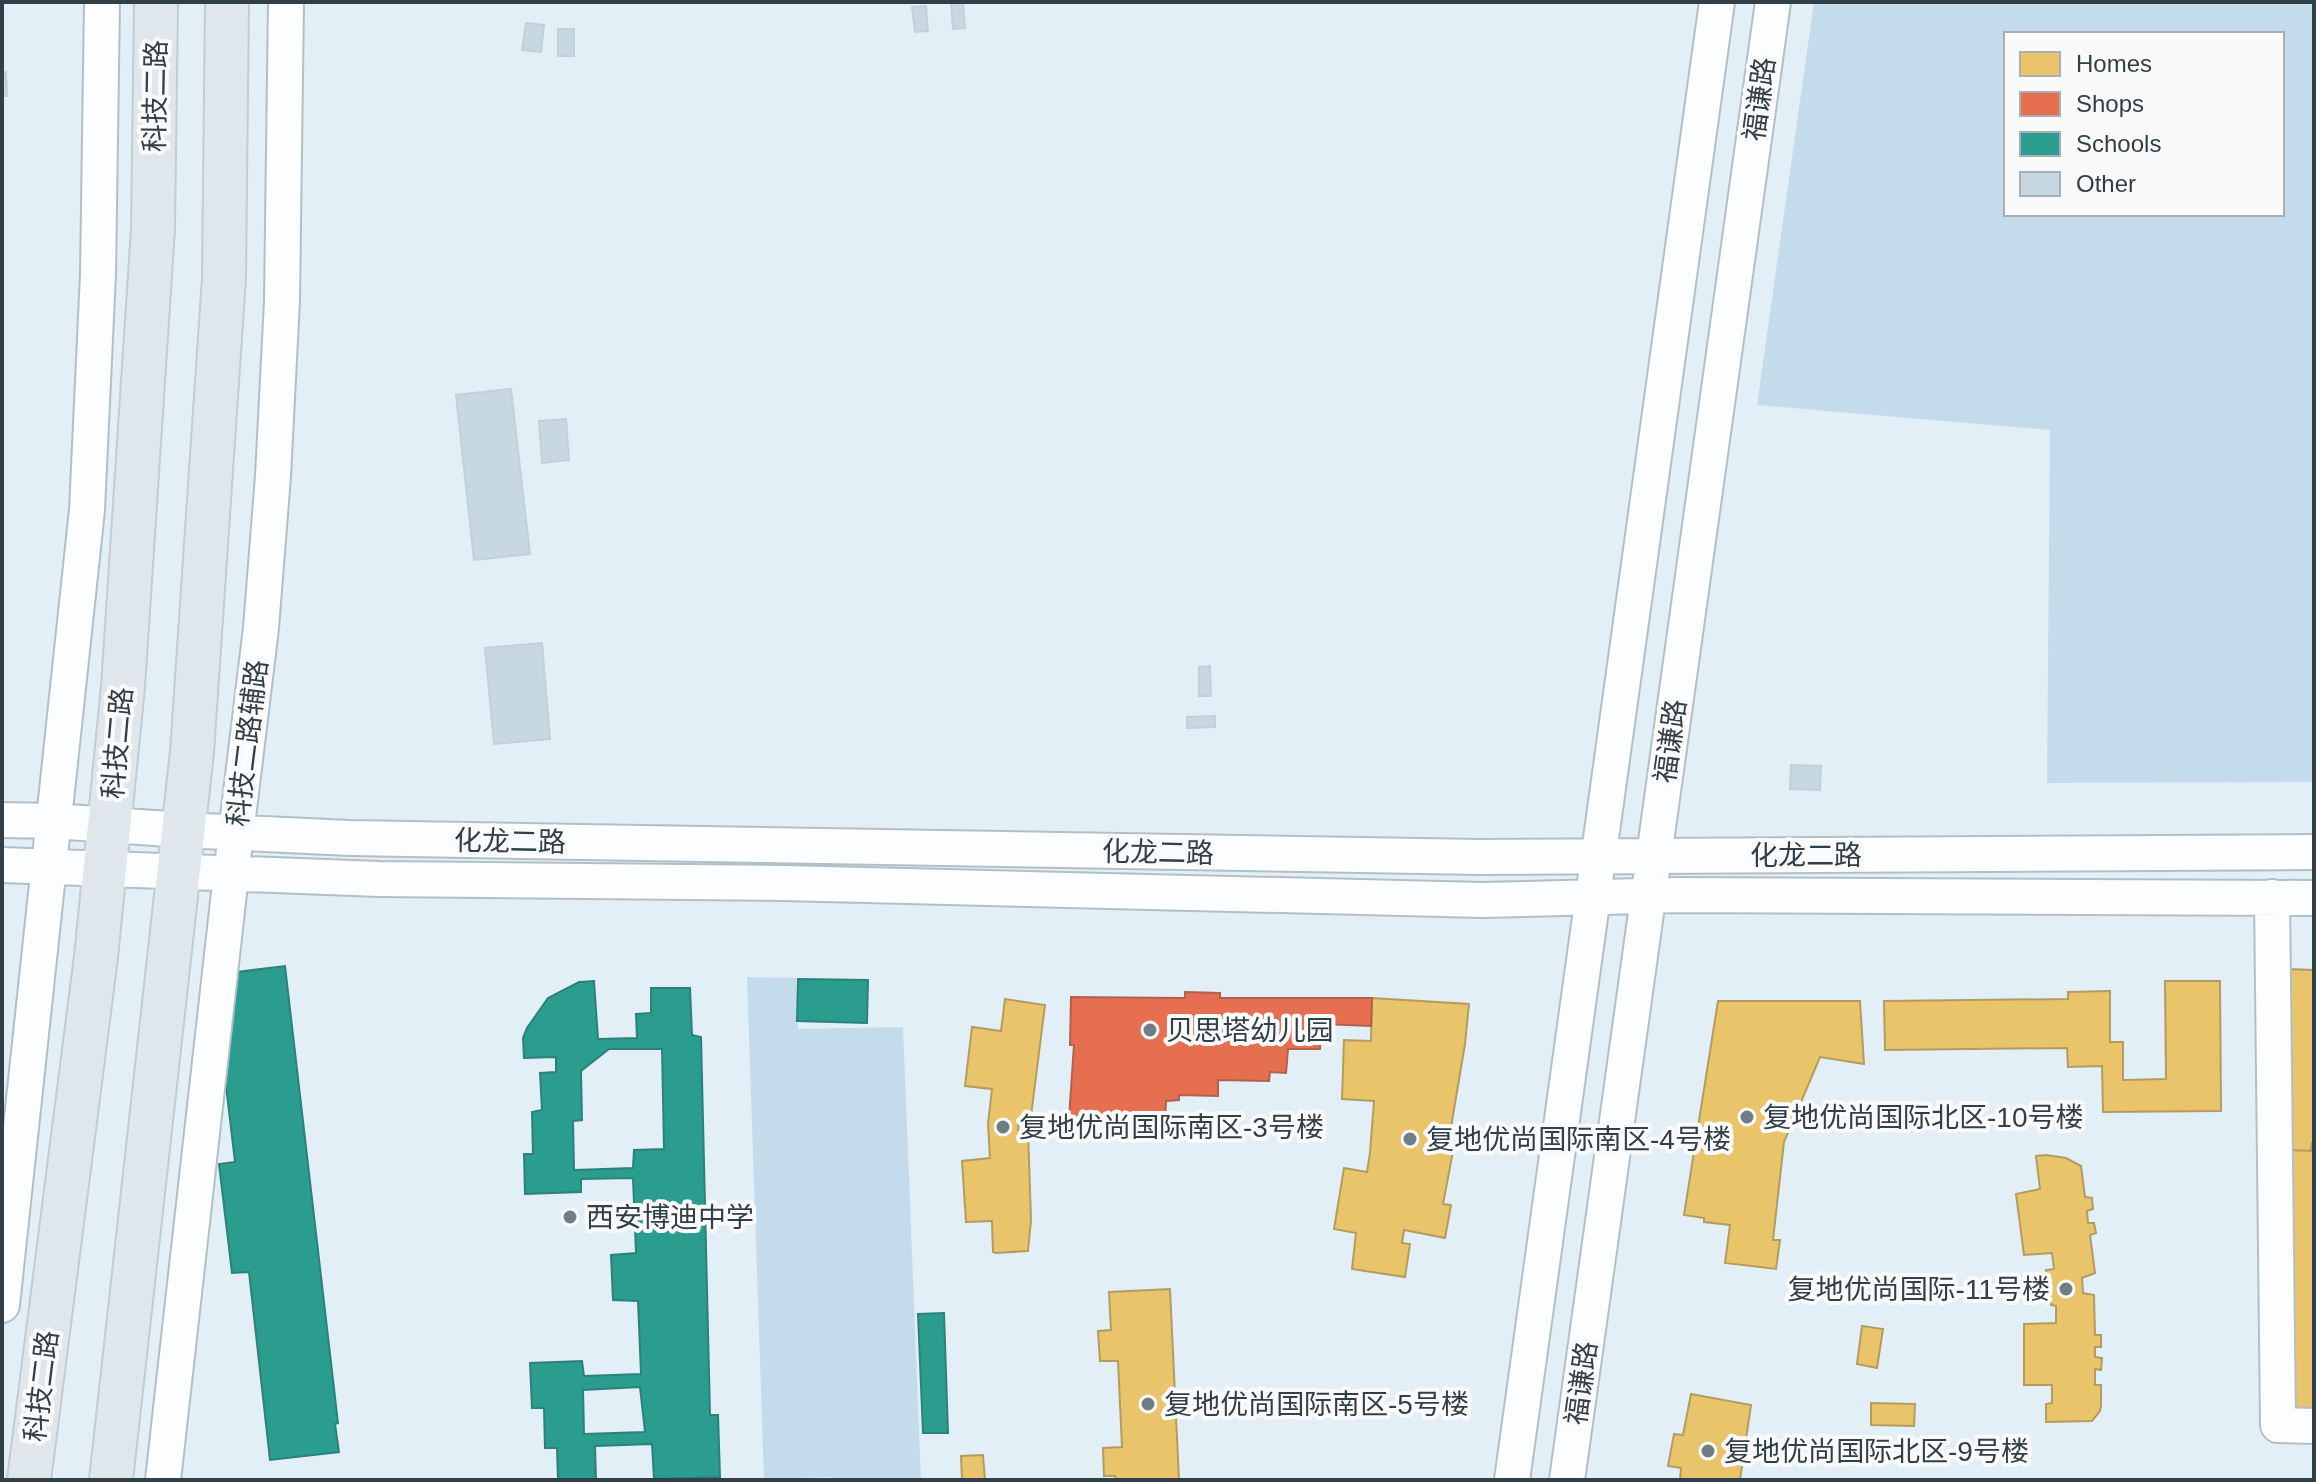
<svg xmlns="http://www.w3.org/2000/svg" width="2316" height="1482" viewBox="0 0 2316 1482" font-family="Arial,'Noto Sans SC',sans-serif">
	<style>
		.green { fill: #c3dbeb; fill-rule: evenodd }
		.homes { fill: #e9c46a; stroke: #b29c60; stroke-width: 2 }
		.shops { fill: #e76f51; stroke: #b0614e; stroke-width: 2 }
		.schools { fill: #2a9d8f; stroke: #2c817a; stroke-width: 2; fill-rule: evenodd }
		.building { fill: #c7d8e2; stroke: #c4d0d8; stroke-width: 2 }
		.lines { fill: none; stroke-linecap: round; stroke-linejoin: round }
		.minor-casing { stroke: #b3bfc7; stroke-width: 38 }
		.major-casing { stroke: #c3ccd0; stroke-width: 46 }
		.minor { stroke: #fbfdfe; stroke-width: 34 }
		.major { stroke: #dfe7ed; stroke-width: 42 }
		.poi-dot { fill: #6f7d85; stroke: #fafafa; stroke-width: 3 }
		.labels { text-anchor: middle; stroke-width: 8; stroke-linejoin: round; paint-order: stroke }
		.street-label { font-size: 28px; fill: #303f48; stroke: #fafafa }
		.poi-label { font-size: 28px; fill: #303f48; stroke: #fafafa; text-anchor: start }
	</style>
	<rect width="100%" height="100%" fill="#e3eff7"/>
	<!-- green -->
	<path class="green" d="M 1814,2 L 2314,2 L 2314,782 L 2047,783 L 2050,430 L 1757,405 ZM 2006,34 L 2282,34 L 2282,214 L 2006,214 Z
		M 747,977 L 796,978 L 798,1029 L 903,1027 L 921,1480 L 833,1480 L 832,1477 L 764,1479 Z"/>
	<!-- homes -->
	<path class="homes" d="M 2287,969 L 2314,970 L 2314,1143 L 2312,1143 L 2311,1151 L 2285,1150 Z
		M 2165,981 L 2220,981 L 2221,1111 L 2103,1112 L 2102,1066 L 2068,1067 L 2067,1048 L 1885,1050 L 1884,1001 L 2068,999 L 2068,992 L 2110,991 L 2110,1042 L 2123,1042 L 2123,1080 L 2166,1079 Z
		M 1372,998 L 1469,1004 L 1465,1044 L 1448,1145 L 1454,1146 L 1443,1204 L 1451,1205 L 1445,1238 L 1404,1230 L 1402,1243 L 1410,1244 L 1405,1277 L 1352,1269 L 1356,1233 L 1334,1229 L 1344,1168 L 1367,1172 L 1370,1153 L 1374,1101 L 1342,1099 L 1344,1040 L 1371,1041 Z
		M 1005,999 L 1045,1005 L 1030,1124 L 1019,1122 L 1018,1131 L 1028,1131 L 1031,1220 L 1028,1251 L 996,1253 L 993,1252 L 992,1221 L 966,1222 L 962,1161 L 990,1158 L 988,1124 L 992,1089 L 965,1086 L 972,1027 L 1001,1031 Z
		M 1718,1001 L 1860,1001 L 1864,1064 L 1820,1057 L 1784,1142 L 1773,1240 L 1780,1240 L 1776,1269 L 1725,1263 L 1730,1225 L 1704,1222 L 1704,1218 L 1684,1215 Z
		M 2286,1150 L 2314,1151 L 2314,1414 L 2288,1414 Z
		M 2046,1155 L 2066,1158 L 2081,1166 L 2085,1197 L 2092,1198 L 2093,1209 L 2087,1211 L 2088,1223 L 2094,1223 L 2096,1233 L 2090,1235 L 2095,1273 L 2082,1278 L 2083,1293 L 2094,1295 L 2095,1335 L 2101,1335 L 2101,1347 L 2095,1347 L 2095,1357 L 2102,1358 L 2101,1370 L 2095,1369 L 2095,1385 L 2101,1385 L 2101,1406 L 2100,1411 L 2092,1421 L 2046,1422 L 2046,1404 L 2052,1403 L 2052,1385 L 2024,1385 L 2024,1324 L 2056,1323 L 2056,1306 L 2051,1305 L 2046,1270 L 2054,1269 L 2052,1253 L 2024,1255 L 2016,1194 L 2040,1189 L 2036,1156 Z
		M 1170,1289 L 1179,1480 L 1116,1480 L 1115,1476 L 1104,1476 L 1103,1448 L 1122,1447 L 1118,1361 L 1100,1361 L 1098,1331 L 1111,1330 L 1109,1292 Z
		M 1862,1326 L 1883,1329 L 1877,1368 L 1857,1364 Z
		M 1691,1394 L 1751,1405 L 1740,1480 L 1680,1480 L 1681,1468 L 1668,1466 L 1674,1434 L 1683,1435 Z
		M 1871,1403 L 1915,1404 L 1914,1426 L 1871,1425 Z
		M 983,1455 L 985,1480 L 962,1480 L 961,1456 Z"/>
	<!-- shops -->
	<path class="shops" d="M 1185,992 L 1220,993 L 1220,998 L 1372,998 L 1371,1026 L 1321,1024 L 1320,1049 L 1288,1049 L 1286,1073 L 1270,1072 L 1269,1081 L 1218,1080 L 1218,1096 L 1179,1095 L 1179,1100 L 1166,1101 L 1165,1120 L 1069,1118 L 1074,1045 L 1070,1045 L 1071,997 L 1182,998 L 1185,998 Z"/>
	<!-- schools -->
	<path class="schools" d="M 285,966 L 338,1423 L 335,1424 L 339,1452 L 270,1460 L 249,1272 L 232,1273 L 219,1164 L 235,1162 L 213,975 Z
		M 798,979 L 868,980 L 867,1023 L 797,1021 Z
		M 594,981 L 598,1039 L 637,1038 L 636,1014 L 651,1013 L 651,988 L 690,988 L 692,1035 L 701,1037 L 710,1415 L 718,1415 L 720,1477 L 654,1479 L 652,1444 L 595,1446 L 596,1480 L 558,1480 L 557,1448 L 545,1448 L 544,1408 L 532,1408 L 530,1363 L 582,1361 L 584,1376 L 641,1374 L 638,1301 L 613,1300 L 611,1255 L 636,1253 L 633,1178 L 581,1179 L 581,1192 L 525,1194 L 524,1154 L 533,1154 L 532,1112 L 542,1110 L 540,1073 L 556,1072 L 556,1057 L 524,1058 L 523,1038 L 527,1028 L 548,998 L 579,982 ZM 609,1049 L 662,1049 L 664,1149 L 634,1150 L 633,1168 L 574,1170 L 573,1121 L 582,1120 L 581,1071 ZM 640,1387 L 645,1432 L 584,1434 L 583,1390 Z
		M 944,1313 L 948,1433 L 923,1433 L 918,1314 Z"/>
	<!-- building -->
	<path class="building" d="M 963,2 L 965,28 L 953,29 L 951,3 Z
		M 926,6 L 928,31 L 915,32 L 912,7 Z
		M 526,23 L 544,25 L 541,52 L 522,50 Z
		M 558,29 L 574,29 L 574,56 L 558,56 Z
		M 6,72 L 7,96 L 2,96 L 2,73 Z
		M 511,389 L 530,554 L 474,560 L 456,395 Z
		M 566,419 L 569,460 L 542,463 L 539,421 Z
		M 542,643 L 550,739 L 494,744 L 485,648 Z
		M 1210,666 L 1211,696 L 1199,696 L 1199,667 Z
		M 1215,716 L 1215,727 L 1187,728 L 1187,717 Z
		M 1791,765 L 1821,766 L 1820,790 L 1790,789 Z"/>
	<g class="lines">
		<!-- minor casing -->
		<g class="minor-casing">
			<path id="minor" d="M 2,820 L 53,821 L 183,830 L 350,838 L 1481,857 L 2314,852
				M 2,865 L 379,879 L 783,883 L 1482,900 L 1680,895 L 2314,898
				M 2272,897 L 2278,1425 L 2314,1426
				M 2,1305 L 87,510 L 98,274 L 102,2
				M 163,1480 L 231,875 L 261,628 L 273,476 L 282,301 L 286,2
				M 1512,1480 L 1717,2
				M 1567,1480 L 1773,2"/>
		</g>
		<!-- major casing -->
		<g class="major-casing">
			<path id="major" d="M 29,1480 L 96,957 L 123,687 L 153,229 L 156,2
				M 111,1480 L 192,752 L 224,278 L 227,2"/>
		</g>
		<!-- minor -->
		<use href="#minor" class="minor"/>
		<!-- major -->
		<use href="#major" class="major"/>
	</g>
	<!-- markers -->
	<g class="poi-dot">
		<circle cx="1150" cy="1030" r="8"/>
		<circle cx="1747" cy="1117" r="8"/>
		<circle cx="1003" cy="1127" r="8"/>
		<circle cx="1410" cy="1139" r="8"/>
		<circle cx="570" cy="1217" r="8"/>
		<circle cx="2066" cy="1289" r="8"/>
		<circle cx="1148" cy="1404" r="8"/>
		<circle cx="1708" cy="1451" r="8"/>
	</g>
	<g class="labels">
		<!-- street labels -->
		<g class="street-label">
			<text transform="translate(155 96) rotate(-89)" y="10">科技二路</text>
			<text transform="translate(1759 99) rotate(-82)" y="10">福谦路</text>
			<text transform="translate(1670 741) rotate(-82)" y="10">福谦路</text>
			<text transform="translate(117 743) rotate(-85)" y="10">科技二路</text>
			<text transform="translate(247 743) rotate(-83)" y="10">科技二路辅路</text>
			<text transform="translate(510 841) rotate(1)" y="10">化龙二路</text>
			<text transform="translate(1158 852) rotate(1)" y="10">化龙二路</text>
			<text x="1806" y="865">化龙二路</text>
			<text transform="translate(1581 1383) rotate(-82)" y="10">福谦路</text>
			<text transform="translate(41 1386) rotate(-83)" y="10">科技二路</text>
		</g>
		<!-- poi labels -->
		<g class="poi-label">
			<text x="1166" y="1040">贝思塔幼儿园</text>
			<text x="1763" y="1127">复地优尚国际北区-10号楼</text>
			<text x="1019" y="1137">复地优尚国际南区-3号楼</text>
			<text x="1426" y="1149">复地优尚国际南区-4号楼</text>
			<text x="586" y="1227">西安博迪中学</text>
			<text x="2050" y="1299" text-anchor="end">复地优尚国际-11号楼</text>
			<text x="1164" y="1414">复地优尚国际南区-5号楼</text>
			<text x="1724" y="1461">复地优尚国际北区-9号楼</text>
		</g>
	</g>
	<!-- border -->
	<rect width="2316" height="1482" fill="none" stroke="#303f48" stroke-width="8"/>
	<!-- legend -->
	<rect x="2004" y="32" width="280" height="184" fill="#fafafa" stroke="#a9afb3" stroke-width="2"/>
	<rect x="2020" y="52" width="40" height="24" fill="#e9c46a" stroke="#a9afb3" stroke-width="2"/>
	<text x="2076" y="72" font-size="24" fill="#303f48">Homes</text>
	<rect x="2020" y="92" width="40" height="24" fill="#e76f51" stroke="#a9afb3" stroke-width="2"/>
	<text x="2076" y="112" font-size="24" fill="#303f48">Shops</text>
	<rect x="2020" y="132" width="40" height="24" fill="#2a9d8f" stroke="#a9afb3" stroke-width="2"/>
	<text x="2076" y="152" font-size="24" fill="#303f48">Schools</text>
	<rect x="2020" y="172" width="40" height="24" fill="#c7d8e2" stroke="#a9afb3" stroke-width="2"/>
	<text x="2076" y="192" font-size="24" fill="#303f48">Other</text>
</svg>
